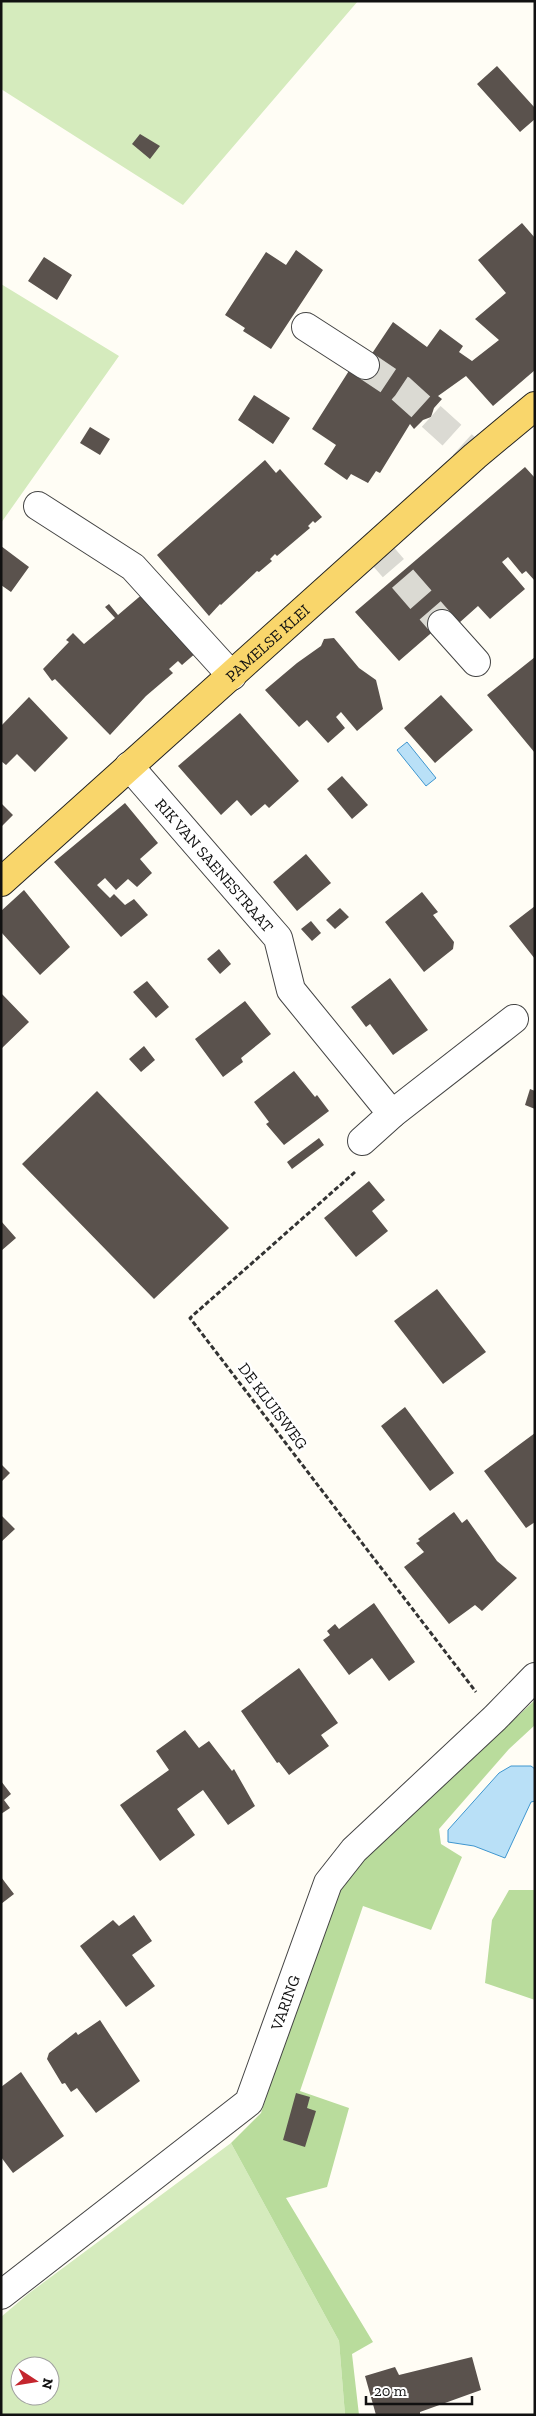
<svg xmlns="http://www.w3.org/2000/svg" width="536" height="2416" font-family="'Zilla Slab',serif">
<rect width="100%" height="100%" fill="#fffdf5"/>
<path fill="#d5ebbd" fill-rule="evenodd" d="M1,1H358L183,205L1,89Z
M1,284L119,356L1,523Z
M231,2143L339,2341L345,2415H1V2317L28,2294ZM20,2366H50V2396H20Z"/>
<path fill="#b9dc9c" d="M535,1700V1725L509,1749L439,1829L441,1844L462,1857L431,1930L363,1906L300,2091L349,2108L327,2187L286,2198L373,2342L352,2354L359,2415H345L339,2341L231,2143L261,2113L325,1919L346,1877Z
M509,1890H535V2000L485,1983L492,1920Z"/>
<path fill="#b9e0f7" stroke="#3f96cf" d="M407,742L436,778L426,786L397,750Z
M511,1766H531L535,1769V1801L531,1802L505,1858L474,1846L448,1842V1830L499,1773Z"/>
<path fill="#5a524d" d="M497,66L535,108V119L520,132L477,84Z
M140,134L160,146L150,159L132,144Z
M522,223L535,238V370L493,406L466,376L438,396L442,399L434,408L431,417L423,420L414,429L410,424L380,473L376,471L368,483L351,474L347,480L324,464L336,445L312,429L352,366L369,358L393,322L427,347L440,329L463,346L459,352L472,361L499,340L475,319L506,293L478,260Z
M296,250L323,270L271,349L243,331L245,328L225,315L266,252L286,265Z
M44,257L72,275L57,300L28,281Z
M254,395L290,418L273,444L238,420Z
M90,427L110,439L100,455L80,443Z
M265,460L276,473L280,469L322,517L315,523L313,521L308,526L310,528L277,556L275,554L270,559L272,561L259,572L257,571L221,605L220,604L209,616L157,555Z
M525,467L535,478V581L526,571L522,574L508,557L502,562L525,589L490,619L478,606L459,623L452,615L399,661L355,612Z
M1,546L29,567L11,592L1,585Z
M145,592L197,652L182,665L178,661L169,669L173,673L146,696L110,735L55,679L52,681L43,669L69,642L66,640L73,633L84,644L115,618L105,607L109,604L118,615Z
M334,638L359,668L376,680L383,709L357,731L341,712L336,717L345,728L328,743L307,720L299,727L265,690L297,663L321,646L324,639Z
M535,657V753L487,695Z
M441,695L473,730L435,763L404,728Z
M29,697L68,738L35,772L17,754L6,765L1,761V726Z
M240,713L299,781L269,808L265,804L251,816L237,800L221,815L178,766Z
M342,776L368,805L352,819L327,789Z
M1,803L13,815L1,827Z
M125,803L158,843L140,859L152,873L137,887L128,879L116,890L105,878L97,885L110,898L114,894L125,905L134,899L148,915L121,937L54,862Z
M306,854L331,883L297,911L273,882Z
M24,890L70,947L40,975L1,932V911Z
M422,892L438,912L433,915L454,942L453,949L424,972L385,922Z
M535,906V959L509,926Z
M340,908L349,917L335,929L326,920Z
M311,921L321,933L312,941L301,929Z
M219,949L231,964L220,974L207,959Z
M390,978L428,1030L393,1055L370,1024L366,1027L351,1007Z
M147,981L169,1007L156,1018L133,992Z
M1,993L29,1022L1,1049Z
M245,1001L271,1034L241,1058L243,1062L223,1077L195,1039Z
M144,1046L155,1060L141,1072L129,1059Z
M294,1071L315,1097L317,1095L329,1111L284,1145L266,1124L269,1122L254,1102Z
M530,1089L535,1091V1109L525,1105Z
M97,1091L229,1228L154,1299L22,1164Z
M319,1138L324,1145L292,1169L287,1162Z
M369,1181L385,1200L372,1211L388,1231L356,1257L324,1218Z
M1,1221L16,1238L1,1251Z
M437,1289L486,1352L443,1384L394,1321Z
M405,1407L454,1473L430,1491L381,1426Z
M535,1433V1522L526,1528L484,1471Z
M1,1464L10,1473L1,1482Z
M454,1512L462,1523L467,1519L497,1561L517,1578L482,1611L475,1605L449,1624L404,1567L424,1552L416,1543L420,1541L418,1539Z
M1,1515L15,1529L1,1542Z
M374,1603L415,1662L389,1681L372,1658L349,1675L323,1640L330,1635L327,1631L335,1624L339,1629Z
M299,1668L338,1723L321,1735L329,1746L289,1775L279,1762L277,1763L241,1711Z
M185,1730L199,1748L209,1741L232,1771L234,1769L255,1806L228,1825L203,1790L177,1809L195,1835L160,1861L120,1805L169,1770L156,1751Z
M1,1781L11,1794L4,1800L10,1808L1,1814Z
M1,1877L14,1894L1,1904Z
M134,1915L152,1941L132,1955L155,1986L126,2007L80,1946L113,1920L119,1926Z
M100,2020L140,2081L96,2113L77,2088L71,2092L65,2083L62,2084L47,2059L49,2053L76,2032L78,2035Z
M21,2072L64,2136L13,2173L1,2157V2087Z
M296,2093L310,2097L307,2108L316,2111L305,2147L283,2140Z
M472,2357L481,2390L420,2412V2415H376L365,2376L395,2367L399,2375Z"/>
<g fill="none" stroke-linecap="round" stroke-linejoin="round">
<path stroke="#dbdad3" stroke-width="28" stroke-dasharray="28 14" stroke-linecap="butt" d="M365,365L401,389L475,456
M375,547L442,624"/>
<defs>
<g id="minor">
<path d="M306,327L365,365"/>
<path d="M38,506L133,567L232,676"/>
<path d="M442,624L476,662"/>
<path id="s1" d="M129,766L278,938L291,990L392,1114L514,1019"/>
<path d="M362,1141L392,1114"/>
<path id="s2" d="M1,2295L249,2102L328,1883L354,1850L495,1718L535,1677"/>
</g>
<g id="major">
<path id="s3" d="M1,882L475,456L535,406"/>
</g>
</defs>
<use href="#minor" stroke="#444" stroke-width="30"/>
<use href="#major" stroke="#222" stroke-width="30"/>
<path stroke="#333" stroke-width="3" stroke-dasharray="5 2.5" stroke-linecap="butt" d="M355,1172L190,1318L476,1692"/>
<use href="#minor" stroke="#fff" stroke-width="28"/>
<use href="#major" stroke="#f9d66b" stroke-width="28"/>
</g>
<g text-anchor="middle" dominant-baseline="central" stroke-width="5" stroke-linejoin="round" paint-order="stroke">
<g font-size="16" fill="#111" stroke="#fff">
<text stroke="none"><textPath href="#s3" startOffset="358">PAMELSE KLEI</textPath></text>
<text stroke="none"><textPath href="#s1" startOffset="131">RIK VAN SAENESTRAAT</textPath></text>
<text transform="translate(273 1406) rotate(53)">DE KLUISWEG</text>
<text stroke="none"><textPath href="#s2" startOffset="420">VARING</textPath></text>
</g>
</g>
<rect width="536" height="2416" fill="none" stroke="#111111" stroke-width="5"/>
<g transform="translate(35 2381) rotate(102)"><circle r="24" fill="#ffffff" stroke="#a0a0a0"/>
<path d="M0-4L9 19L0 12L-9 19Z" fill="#c4262e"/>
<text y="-8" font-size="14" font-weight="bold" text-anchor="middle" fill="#111111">N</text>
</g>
<path d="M366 2396v8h106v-8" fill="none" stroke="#111111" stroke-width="2.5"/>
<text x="374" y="2396" font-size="15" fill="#111111" stroke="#ffffff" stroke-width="4" paint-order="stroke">20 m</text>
</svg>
